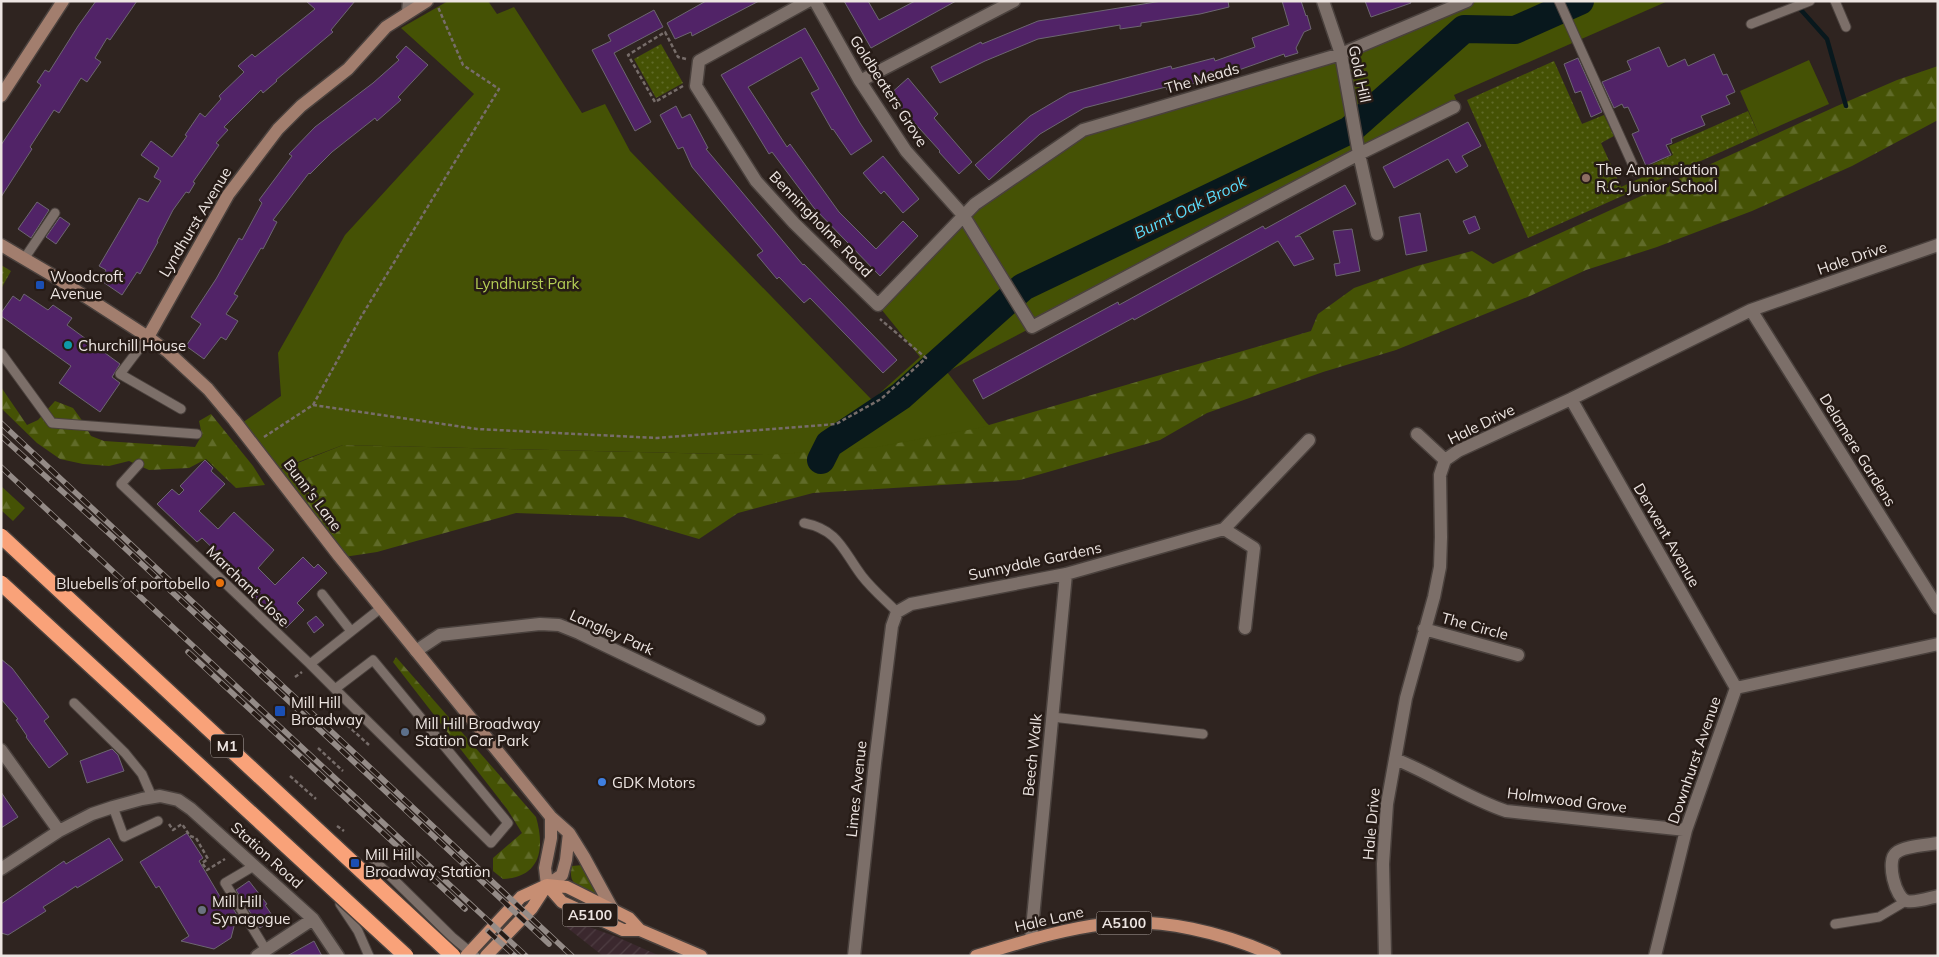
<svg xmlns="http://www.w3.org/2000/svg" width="1939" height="957" font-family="Mulish,sans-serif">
<defs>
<pattern id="industrial-furrows" width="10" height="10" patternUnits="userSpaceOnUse" patternTransform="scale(1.25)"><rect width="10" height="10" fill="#3b282e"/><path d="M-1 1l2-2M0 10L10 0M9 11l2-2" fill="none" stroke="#4e3d42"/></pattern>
<pattern id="grass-dots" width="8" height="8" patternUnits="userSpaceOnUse" patternTransform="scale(1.25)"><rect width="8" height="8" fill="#455205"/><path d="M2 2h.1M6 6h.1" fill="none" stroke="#606b29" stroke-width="1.8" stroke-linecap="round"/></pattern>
<pattern id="forest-firs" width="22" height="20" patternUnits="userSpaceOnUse" patternTransform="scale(1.25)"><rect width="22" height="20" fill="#455205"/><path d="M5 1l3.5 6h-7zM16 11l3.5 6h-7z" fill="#606b29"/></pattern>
</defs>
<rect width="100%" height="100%" fill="#2f2420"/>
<path fill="url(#industrial-furrows)" d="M567,919L617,937L660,956H603L565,926Z"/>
<path fill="url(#grass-dots)" d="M661,44L683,83L656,98L634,59Z
M1554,61L1582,124L1604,115L1614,136L1601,143L1621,187L1656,171L1653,164L1673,155L1669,146L1748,111L1759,135L1528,238L1467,100Z
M1,265L11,271L1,289Z"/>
<path fill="url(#forest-firs)" d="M1938,66V120L1852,166L1752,211L1657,247L1586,270L1530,296L1396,350L1323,372L1207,413L1160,440L1020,480L813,493L738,513L699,539L624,517L516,513L377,552L344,557L275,472L343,445L765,455L932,379L989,425L1311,331L1318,314L1354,288L1417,266L1472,251L1493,264L1837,106L1897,80Z
M1,387L27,425L38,420L55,401L73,408L81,419L91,436L104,441L195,447L202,435L199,421L211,414L253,466L265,485L236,488L206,459L189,468L149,470L129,461L109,466L83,464L60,459L37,443L1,408Z
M1,486L25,508L13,521L1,510Z
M396,657L536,817C545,848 541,877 503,879L493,871V858L522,833L507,809L393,662Z
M583,865L599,894L597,896C581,887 567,886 572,866Z"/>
<path fill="#455205" d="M448,1H488L497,14L514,7L582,113L605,104L630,151L872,400L920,357L877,304L963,215L1083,130L1341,54L1467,1H1668L1454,95L1458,104L947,372L989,426L877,447L767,455L343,445L274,471L239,425L281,396L278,353L345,235L474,94L401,28Z
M1809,60L1829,104L1759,135L1740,91Z"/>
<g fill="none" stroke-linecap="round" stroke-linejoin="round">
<path stroke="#08181d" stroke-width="4.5" d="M1793,1L1827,39L1846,106"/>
<path stroke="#08181d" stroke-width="28" d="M821,460L829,444L901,396L1023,287L1350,130L1464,29L1515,30L1580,1"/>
</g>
<path fill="#512367" stroke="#6d6671" d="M96,1H137L110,40L107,38L95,58L101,62L87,82L81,78L59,113L54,110L30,147L32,149L1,197V145L41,85L37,82L45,70L49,72L78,26Z
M306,1H355L331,30L333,32L276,80L277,81L263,93L261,90L224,127L228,130L216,143L219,145L193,182L195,183L189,193L186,192L173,210L157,241L158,242L140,274L137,272L122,295L100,280L106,270L99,266L139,198L148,202L161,181L154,177L159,168L141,155L151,141L172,157L187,136L185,135L200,113L205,117L221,99L219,96L244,72L238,66L252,54L255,57L315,9Z
M706,1H759L692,36L691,32L675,39L667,23Z
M844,1H868L879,20L915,1H956L871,48Z
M1162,1H1228L1229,7L1200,14L1141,23V26L1120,29V25L1038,39L985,61L940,83L931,67L981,42L982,44L1038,21Z
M1282,1H1301L1306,16L1307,15L1311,29L1304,32L1296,48L1298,53L1285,57L1284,54L1219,77L1167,90L1166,87L1084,108L1040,134L989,180L975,165L1030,116L1069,93L1171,66L1172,69L1214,58L1215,61L1255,47L1252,38L1289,25Z
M1365,1H1410L1411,3L1371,17Z
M654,10L663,27L614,53L651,122L635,131L592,50L611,41L608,35Z
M805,28L860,123L872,141L851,155L833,129L832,130L811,93L819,89L801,57L748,87L787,147L790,144L839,212L876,249L903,221L918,236L880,276L814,208L772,152L769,154L721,75Z
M406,46L428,65L398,97L401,100L377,121L375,118L332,152L310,174L309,173L273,220L277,222L263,249L261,248L234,294L238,296L226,314L238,321L226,340L221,337L204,359L186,346L201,324L191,317L216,279L239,238L242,240L262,203L259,200L292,156L289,154L315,127L373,83L399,60L396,57Z
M1659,47L1668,67L1685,59L1688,66L1714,54L1723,75L1727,74L1735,92L1726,96L1730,104L1701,116L1705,125L1671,139L1672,143L1666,145L1671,155L1646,166L1632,134L1639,131L1628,107L1624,108L1622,104L1614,108L1602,82L1631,70L1627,61Z
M1578,58L1602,112L1591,117L1581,91L1575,93L1564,64Z
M908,78L938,114L934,118L972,162L959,174L939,152L940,151L889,95Z
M676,106L682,118L690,114L708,148L706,149L803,265L804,264L897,360L883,373L810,298L804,303L779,277L777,279L757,255L763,251L692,167L683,147L678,149L660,115Z
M1468,122L1481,146L1462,156L1468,166L1456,173L1448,159L1394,188L1383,167Z
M883,156L919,199L903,213L884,191L881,194L863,173Z
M1345,185L1356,204L1295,237L1300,236L1314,259L1294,266L1278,241L1134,320L1133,318L983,399L973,380L1118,302L1119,305L1263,226L1265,229Z
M37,202L49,210L31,238L18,229Z
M1420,213L1427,251L1406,255L1399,217Z
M1475,216L1480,229L1469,234L1463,221Z
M60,217L70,224L56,244L46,237Z
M1352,229L1360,271L1336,276L1334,264L1340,263L1333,231Z
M24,294L48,310L53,305L72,318L67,325L120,364L112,377L120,383L100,412L59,383L71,366L1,316V313L13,296L20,301Z
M205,460L213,468L211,471L225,484L199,511L218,529L234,512L274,550L258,568L275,585L303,557L314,568L318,564L327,573L297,603L304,610L286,628L245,587L249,583L202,538L197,542L157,504L172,489L179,495L184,490L180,486Z
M316,616L324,625L314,633L307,623Z
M1,659L12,668L49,717L44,721L68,754L49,768L26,737L27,736L16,720L18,719L1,699Z
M112,749L118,755L124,771L87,783L80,761Z
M1,792L18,817L1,828Z
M187,833L203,858L199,861L222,900L226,897L237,915L231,938L214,949L181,941L189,936L159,886L156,888L140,862Z
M109,838L123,860L77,888L76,886L64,894L43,907L46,911L8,935L1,933V904L64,861L66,864Z
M249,881L267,904L265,905L274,918L260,928L236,890Z
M314,941L322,956H287Z"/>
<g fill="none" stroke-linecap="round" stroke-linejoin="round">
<defs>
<path id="lane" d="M1559,1L1636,172
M1835,1L1846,27
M1751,24L1810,1
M24,259L55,213
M148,337L120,374L181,409
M1,353L52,423L197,434
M139,464L121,484L310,664L381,608
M804,523C839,530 843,551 862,576C872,589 885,600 897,612
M322,594L351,631
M310,664L335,689L491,843L508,823L373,660L335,689
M74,703L125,753L142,774L152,797
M1052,717L1203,734
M113,807L124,837L158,821
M372,858L452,937L475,956
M254,866L225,883L266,950
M340,904L358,931L369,956
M1835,924L1879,917L1906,901"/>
<path id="street" d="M808,1L699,61L696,86L756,181L794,223L878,305L975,204L1083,130L1341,54L1467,1
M815,1L860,81L906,151L963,215L1032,327L1359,154L1454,107
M1323,1L1341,54L1359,154L1377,234
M408,12L409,1
M860,81L1014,1
M1751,310L1938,608
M1571,399L1736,688
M1417,434L1445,460
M1224,529L1309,440
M1224,529L1254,548L1245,628
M1424,629L1518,655
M416,651L440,635L540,624L559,625L579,633L759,719
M1,750L59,831
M1395,759C1433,774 1467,798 1506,811L1686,830
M1938,843C1928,845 1903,846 1896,853C1886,860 1895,899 1907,901C1915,903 1929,898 1938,896
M1,869L59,831L92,814L113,807L142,799L160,796L178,800L191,809L313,919L338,956
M1031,939L1066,574
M257,956L313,919
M854,956L875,763L892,626L897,612L911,604L1066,574L1224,529
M1385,956L1383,864L1387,804L1406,698L1434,597L1440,567L1441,537L1440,475L1445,460L1458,451L1571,399L1751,310L1938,245
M1655,956L1686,830L1736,688L1938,644"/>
<path id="secondary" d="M1,96L63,1
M1,245L52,275L148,337L168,352L208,389L234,420L339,556L551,817L569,833L566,860L562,875L547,885L545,868L551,838V817
M148,337L228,195L278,129L301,106L348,69L386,27L427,1
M569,833L584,857L613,910"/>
<path id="primary" d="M547,885L562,902L623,930H640
M466,956L521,897L547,885L567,887L629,918L640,930L701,956
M486,956L532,908L547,885
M976,956C1019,943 1061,929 1105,924C1160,917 1225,933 1275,956"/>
</defs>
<use href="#lane" stroke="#4a413d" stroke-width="11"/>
<use href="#street" stroke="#4a413d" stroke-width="15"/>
<use href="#secondary" stroke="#4a413d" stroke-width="15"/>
<use href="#primary" stroke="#4a413d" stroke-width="15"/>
<path stroke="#776d6a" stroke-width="2.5" stroke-dasharray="4 2.5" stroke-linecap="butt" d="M683,86L655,102L628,55L665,32L678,57L686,59
M313,405L361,317L499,89L463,65L438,7
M264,437L313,405L477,429L657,438L836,424L881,399L926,358L880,319
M295,677L302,672
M347,725L369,745
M318,748L343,771
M290,776L316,799
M169,824L173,830L182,824L190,836L196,838L208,859L202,863L207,870L225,859
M337,826L344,831"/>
<use href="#lane" stroke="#7c6f69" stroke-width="9"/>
<use href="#street" stroke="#7c6f69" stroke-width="12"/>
<use href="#secondary" stroke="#a27e6e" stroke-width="12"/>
<use href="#primary" stroke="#c78e73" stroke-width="12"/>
<defs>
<path id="rail" d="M1,423L572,956
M1,436L115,539L549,944
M1,467L526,956
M188,652L465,909
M488,931L515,956"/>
</defs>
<use href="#rail" stroke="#948b87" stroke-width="5.5"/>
<use href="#rail" stroke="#261b16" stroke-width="4" stroke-dasharray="11" stroke-linecap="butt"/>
<defs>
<path id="highway-bridge" d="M1,536L453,956
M1,583L406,956"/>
</defs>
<use href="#highway-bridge" stroke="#4a413d" stroke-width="18" stroke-linecap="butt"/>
<use href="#highway-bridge" stroke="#f9a279" stroke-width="15"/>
</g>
<circle fill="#8d6e63" stroke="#261b16" stroke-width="2" cx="1586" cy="178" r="5"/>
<g fill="#1a4fb4" stroke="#261b16" stroke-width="2">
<rect x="35" y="280" width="10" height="10" rx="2.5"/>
<rect x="274" y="705" width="12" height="12" rx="2.5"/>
<rect x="350" y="858" width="10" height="10" rx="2.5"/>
</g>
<circle fill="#0f9aa8" stroke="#261b16" stroke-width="2" cx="68" cy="345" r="5"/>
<circle fill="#e8710a" stroke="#261b16" stroke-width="2" cx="220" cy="583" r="5"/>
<circle fill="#5c6f8a" stroke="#261b16" stroke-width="2" cx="405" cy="732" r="5"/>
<circle fill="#3f7fe0" stroke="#261b16" stroke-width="2" cx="602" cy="782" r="5"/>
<circle fill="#6b7280" stroke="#261b16" stroke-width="2" cx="202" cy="910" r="5"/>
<g text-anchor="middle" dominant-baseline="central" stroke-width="5" stroke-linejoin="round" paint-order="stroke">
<g fill="#261b16" stroke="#b1a8a5" stroke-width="1">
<rect x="211" y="734.5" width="32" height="23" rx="4"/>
<rect x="562.5" y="903.5" width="55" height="23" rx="4"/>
<rect x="1096.5" y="911.5" width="55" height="23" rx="4"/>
</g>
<g font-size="14" font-weight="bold" fill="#ede5e2">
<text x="227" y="746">M1</text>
<text x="590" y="915">A5100</text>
<text x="1124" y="923">A5100</text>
</g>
<g font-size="15" fill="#ede5e2" stroke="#261b16">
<text transform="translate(1360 74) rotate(78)">Gold Hill</text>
<text transform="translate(1202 78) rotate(-16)">The Meads</text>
<text transform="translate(889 91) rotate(57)">Goldbeaters Grove</text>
<text transform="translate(195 222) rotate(-59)">Lyndhurst Avenue</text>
<text transform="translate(821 224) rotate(46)">Benningholme Road</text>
<text transform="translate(1852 258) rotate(-19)">Hale Drive</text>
<text transform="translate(1481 424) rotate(-26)">Hale Drive</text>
<text transform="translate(1858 450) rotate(58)">Delamere Gardens</text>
<text transform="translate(313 495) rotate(53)">Bunn's Lane</text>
<text transform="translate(1667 535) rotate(60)">Derwent Avenue</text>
<text transform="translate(1035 561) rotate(-12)">Sunnydale Gardens</text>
<text transform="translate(248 586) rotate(44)">Marchant Close</text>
<text transform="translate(1475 626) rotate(15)">The Circle</text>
<text transform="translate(612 632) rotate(24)">Langley Park</text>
<text transform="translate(1032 755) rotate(-84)">Beech Walk</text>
<text transform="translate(1694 760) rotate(-71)">Downhurst Avenue</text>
<text transform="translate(856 789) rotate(-84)">Limes Avenue</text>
<text transform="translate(1567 800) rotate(7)">Holmwood Grove</text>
<text transform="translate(1371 824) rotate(-85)">Hale Drive</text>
<text transform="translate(267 855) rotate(42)">Station Road</text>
<text transform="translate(1049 919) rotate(-13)">Hale Lane</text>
</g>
<g font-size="15" fill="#ede5e2" stroke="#261b16" text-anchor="start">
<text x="1596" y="169">The Annunciation<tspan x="1596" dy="17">R.C. Junior School</tspan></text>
<text x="50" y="276">Woodcroft<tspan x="50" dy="17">Avenue</tspan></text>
<text x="78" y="345">Churchill House</text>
<text x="210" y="583" text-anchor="end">Bluebells of portobello</text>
<text x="291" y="702">Mill Hill<tspan x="291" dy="17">Broadway</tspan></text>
<text x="415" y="723">Mill Hill Broadway<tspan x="415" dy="17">Station Car Park</tspan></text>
<text x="612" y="782">GDK Motors</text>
<text x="365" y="854">Mill Hill<tspan x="365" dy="17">Broadway Station</tspan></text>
<text x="212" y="901">Mill Hill<tspan x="212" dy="17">Synagogue</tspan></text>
</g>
<g font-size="15" fill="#b5ce55" stroke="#261b16">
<text x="527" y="283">Lyndhurst Park</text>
</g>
<g font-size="16" font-style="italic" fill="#5bdcfb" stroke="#261b16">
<text transform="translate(1190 207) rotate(-26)">Burnt Oak Brook</text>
</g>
</g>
<rect width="1939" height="957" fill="none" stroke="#ede5e2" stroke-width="5"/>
</svg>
